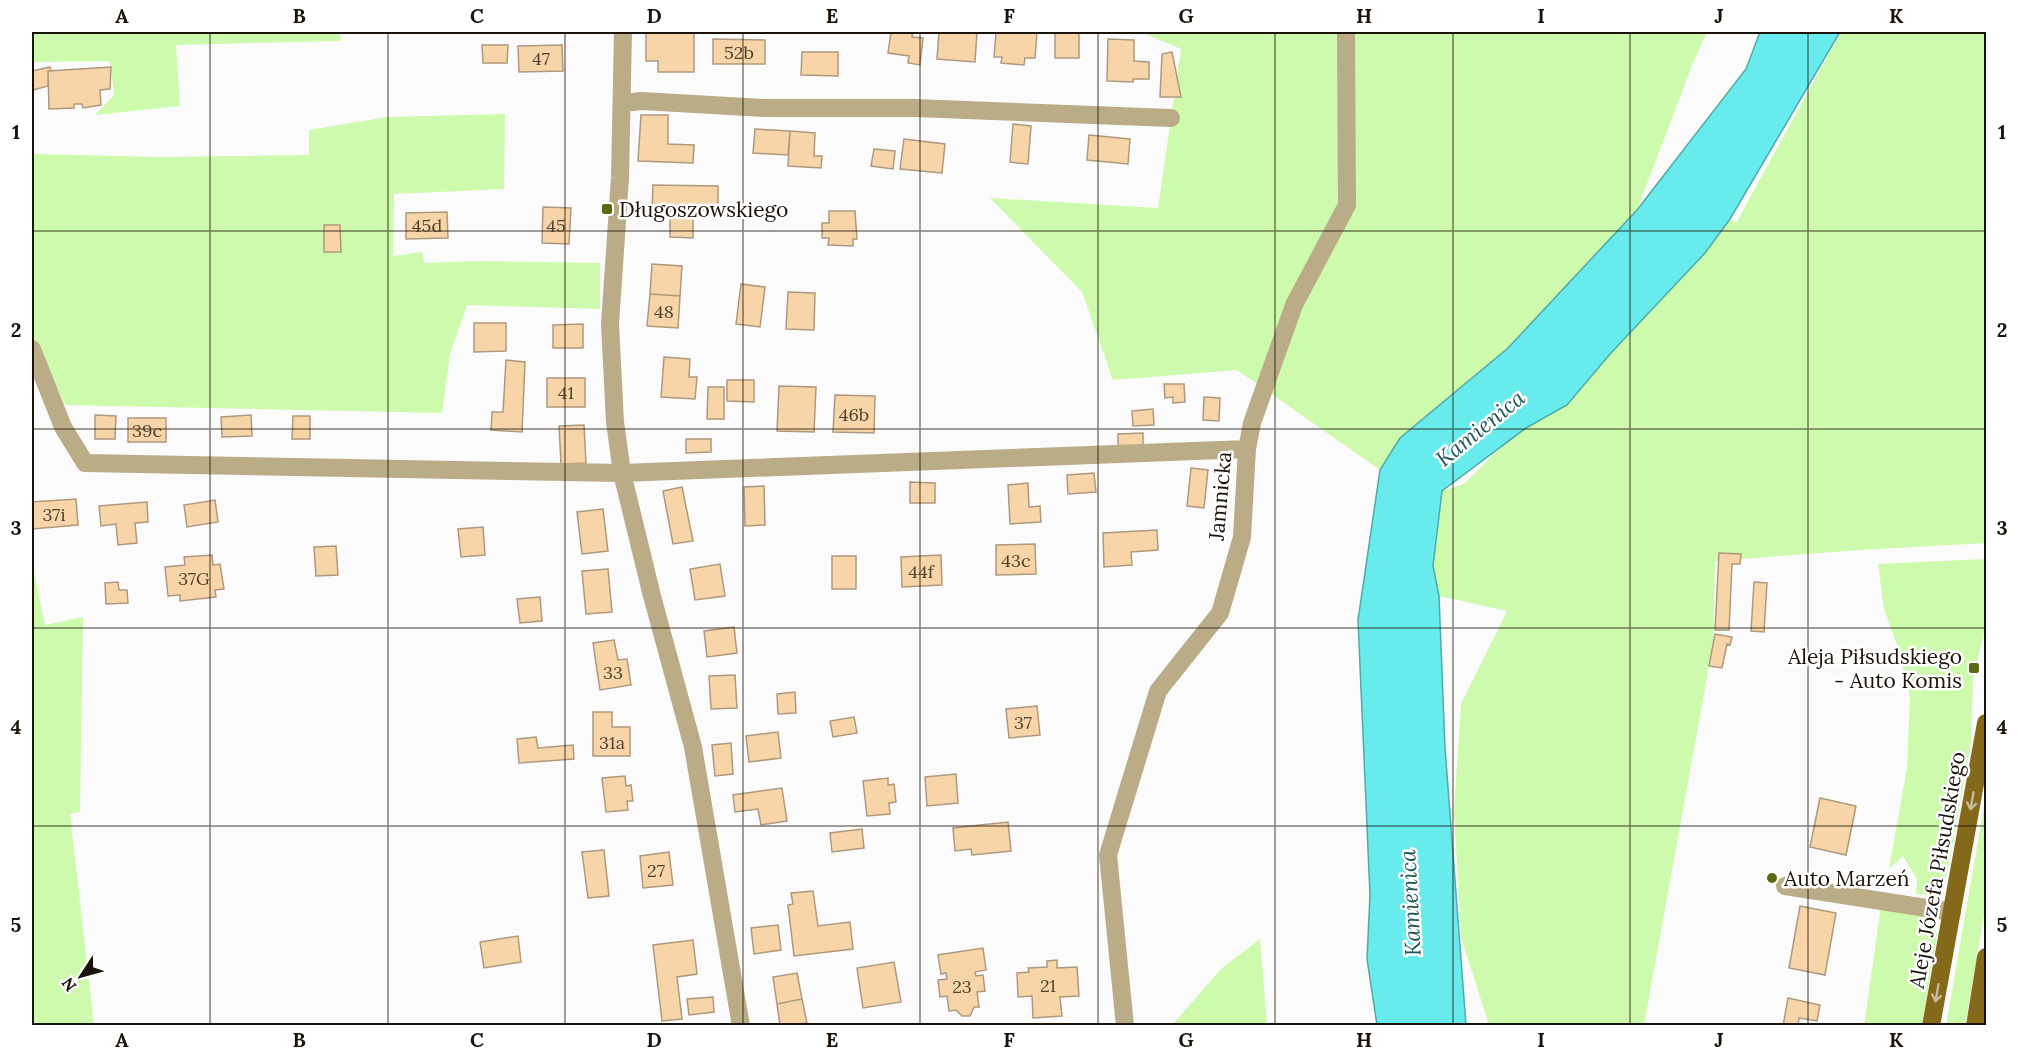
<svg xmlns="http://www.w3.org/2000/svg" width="2018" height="1057" font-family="Lora,serif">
<rect width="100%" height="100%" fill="#fbfbfb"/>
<path fill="#cdfaac" d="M32,32H340L341,41L176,45L180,106L95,115L114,95L110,61L32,62Z
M1141,32H1707L1693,63L1637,210L1508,348L1400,438L1380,470L1237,370L1113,380L1082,292L990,198L1158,208L1181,49Z
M1841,32H1986V543L1860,550L1715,561L1713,644L1644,1025H1489L1461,937L1454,811L1461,704L1507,611L1439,596L1433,566L1442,491L1464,484L1495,453L1526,428L1567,405L1610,354L1705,253L1730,219L1736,223Z
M505,114L504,189L394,194L393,256L422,252L424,263L479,261L600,263V309L467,305L450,354L442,413L65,405L32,334V154L161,157L309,155V130L387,117Z
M1986,559V623L1973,680L1971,743L1945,885L1933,895L1916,894L1917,879L1903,856L1889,869L1907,768L1910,697L1899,650L1884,609L1878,564Z
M32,562L45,625L83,617L80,812L70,814L94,1025H32Z
M1986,795V903L1965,1025L1946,1026Z
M1881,906L1928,917L1933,924L1937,935L1922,1025L1864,1026Z
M1260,939L1267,1025H1172L1222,968Z"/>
<path fill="#67ebec" stroke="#50aaa8" stroke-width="1.5" d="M1760,32H1840L1730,219L1705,253L1610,354L1567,405L1526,428L1442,491L1433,566L1439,596L1445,748L1466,1025H1377L1367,959L1370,895L1358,620L1380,470L1400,438L1508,348L1637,210L1746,69Z"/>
<path fill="#f7d5a9" stroke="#ae997e" stroke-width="1.5" d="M646,32H694V72H658V61H646Z
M891,32H913L912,37L923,38L920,65L908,63L909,56L888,53Z
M939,32H977L975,62L937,59Z
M996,32L1037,33L1035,58H1025L1024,65L1001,63L1002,57H994Z
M1055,32H1079V58H1055Z
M713,39L765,40V64H713Z
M1108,39L1134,40V61L1149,62V79H1133V82L1107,81Z
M482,45H508L507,63H483Z
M562,45L563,71L519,72L518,46Z
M802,52H838V76L801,75Z
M1172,52L1181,97H1160L1162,54Z
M50,67L51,71H48V86L33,90L32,71Z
M111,67L110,89L100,90L101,105L83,108L82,104H74V108L49,109L48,71Z
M641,115H668V144L694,145L693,163L638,161Z
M1013,124L1031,126L1028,164L1010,162Z
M755,129L790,131L788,155L753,153Z
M790,131L815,133L814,156H822L821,168L788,166Z
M1089,135L1130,139L1128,164L1087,160Z
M904,139L945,144L942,173L900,169Z
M874,149L895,151L893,169L871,166Z
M653,185L718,186V210H693V238L670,237V210H652Z
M543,207L571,208L569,244L542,243Z
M829,211H855L857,239H853V246L828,245L829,238H822V223H829Z
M447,212L448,238L406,239V213Z
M324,225H340L341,252H324Z
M652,264L682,266L680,296L650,294Z
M741,284L765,287L760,327L736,324Z
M788,292L815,293L814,330L786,329Z
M650,294L680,296L678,328L647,326Z
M474,323H506V351L474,352Z
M583,324V348H553V325Z
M664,357L690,359L689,377H697L695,399L661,397Z
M506,360L525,362L522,432L491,430L492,412H503Z
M547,378H585V407H547Z
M727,380H754V402L727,401Z
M1164,384H1184L1185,402L1173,403V397L1165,398Z
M779,386L816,387L814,432L777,431Z
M708,387H724V419H707Z
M835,395L875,396L874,433L833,432Z
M1204,397L1220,398L1219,421L1203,420Z
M1153,409L1154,425L1133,426L1132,411Z
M95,415L116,416L115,439H95Z
M251,415L252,436L222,437L221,417Z
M293,416H310V439H292Z
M128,418H166V442H128Z
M584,425L586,463L561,464L559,426Z
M1143,433V450L1118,451V434Z
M686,439H711V452L686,453Z
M1191,468L1208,470L1204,508L1187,506Z
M1094,473L1096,492L1068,494L1067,475Z
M910,482L935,483V503H910Z
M1028,483L1029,507L1040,506L1041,522L1010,524L1008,485Z
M764,486L765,525L745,526L744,487Z
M682,487L693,541L673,544L663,491Z
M76,499L78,525L32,529V502Z
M215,500L218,522L187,527L184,505Z
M147,502L148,522L135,523L137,543L118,545L116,524L101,526L99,506Z
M603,509L608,551L582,554L577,512Z
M483,527L485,555L461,557L458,529Z
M1157,530L1158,550L1131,552L1132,565L1104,567L1103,533Z
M1035,544L1036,574L996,575V545Z
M336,546L338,575L316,576L314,547Z
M1719,553L1741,554L1740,564H1732L1729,630H1715Z
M212,555L213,565L220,564L224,589L215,590L216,597L180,601V595L168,596L165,567L185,565L184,557Z
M941,555L942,585L902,587L901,557Z
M832,556H856V589H832Z
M720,564L725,596L695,600L690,569Z
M608,569L612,612L586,614L582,571Z
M118,582L119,590H127L128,603L106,604L105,583Z
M1754,582L1767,583L1764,632L1751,631Z
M540,597L542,621L520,623L517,599Z
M734,627L737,653L707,657L704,631Z
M1715,634L1732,637L1730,645L1727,644L1722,668L1709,666Z
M614,640L618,660L627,659L631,685L600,690L593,643Z
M735,675L737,708L711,709L709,676Z
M795,692L796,713L778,714L777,694Z
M1037,706L1040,735L1009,738L1006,709Z
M593,712H612V727H630V756H593Z
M854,717L857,733L833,737L830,721Z
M778,732L781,758L749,762L746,736Z
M536,737L538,748L573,745L574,759L519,763L517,739Z
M731,743L733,774L715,776L712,745Z
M956,774L958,803L927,806L925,777Z
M625,776L626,786L631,785L633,801H627L628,810L606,812L602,778Z
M888,778V785L894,784L896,802L889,803L890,814L867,816L863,781Z
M782,788L787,821L761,825L758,809L735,812L733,795Z
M1820,798L1856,806L1846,855L1810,847Z
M1008,822L1011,851L972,855L971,849L955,851L953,828Z
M862,829L864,848L832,852L830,833Z
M604,850L609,896L588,898L582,852Z
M669,852L673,885L643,888L640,856Z
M813,891L818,926L850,922L853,949L794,956L788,905L793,904L791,893Z
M1800,906L1836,913L1825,975L1789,968Z
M778,925L781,950L754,954L751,928Z
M518,936L521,962L484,968L480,942Z
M693,940L697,974L677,977L682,1019L662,1021L653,945Z
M983,948L986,970L975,972L976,976L983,975L985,991L977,992L979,1007H974L970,1016H962L956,1010L949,1011L947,996L940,997L938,980L947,979L946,973L941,974L938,955Z
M1057,960V968L1077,967L1079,996L1060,997L1062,1016L1033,1018L1032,996L1018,997L1017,973L1029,972L1028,968L1047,967V961Z
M894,962L901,1002L863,1008L857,968Z
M797,973L802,999L777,1004L773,977Z
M713,997L714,1012L689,1015L687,999Z
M1788,998L1820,1005L1817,1021L1799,1018L1798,1026H1783Z
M802,999L807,1023L780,1026L777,1004Z"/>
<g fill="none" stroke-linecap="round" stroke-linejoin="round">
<path stroke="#bbac88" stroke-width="18" d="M623,32L620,178L610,324L615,422L622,473L652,596L693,747L741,1026
M622,103L642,101L764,108H915L1171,118
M32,349L63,427L85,463L622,473L1247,449
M1785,886L1952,912
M1125,1026L1108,855L1158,691L1220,613L1242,537L1247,449L1252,423L1294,305L1347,205L1346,32"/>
<path stroke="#84691b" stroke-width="18" d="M1931,1026L1986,723
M1975,1026L1986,957"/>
</g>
<defs><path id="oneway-shaft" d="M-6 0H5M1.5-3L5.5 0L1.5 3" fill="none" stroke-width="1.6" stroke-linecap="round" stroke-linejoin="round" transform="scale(1.5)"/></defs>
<g stroke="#c8bc98">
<use href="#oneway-shaft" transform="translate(1972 801) rotate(100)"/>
<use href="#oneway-shaft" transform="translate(1937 993) rotate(100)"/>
</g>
<path fill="none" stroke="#1b1209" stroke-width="1.5" stroke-opacity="0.55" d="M210,32V1026M388,32V1026M565,32V1026M743,32V1026M920,32V1026M1098,32V1026M1275,32V1026M1453,32V1026M1630,32V1026M1808,32V1026M32,231H1986M32,429H1986M32,628H1986M32,826H1986"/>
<g fill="#5d6911" stroke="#fff" stroke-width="2">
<rect x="601" y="203" width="12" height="12" rx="3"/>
<rect x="1968" y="662" width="12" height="12" rx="3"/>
<circle cx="1772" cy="878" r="6"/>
</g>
<g text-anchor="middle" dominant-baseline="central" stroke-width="5" stroke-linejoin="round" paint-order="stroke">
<g font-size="18" fill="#524331">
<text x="739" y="52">52b</text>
<text x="541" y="58">47</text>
<text x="427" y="225">45d</text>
<text x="556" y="225">45</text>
<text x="664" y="311">48</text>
<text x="566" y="392">41</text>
<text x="854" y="414">46b</text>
<text x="147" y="430">39c</text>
<text x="54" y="514">37i</text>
<text x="1016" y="560">43c</text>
<text x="921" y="571">44f</text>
<text x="194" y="578">37G</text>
<text x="613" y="672">33</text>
<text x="1023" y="722">37</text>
<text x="612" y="742">31a</text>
<text x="656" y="870">27</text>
<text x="1048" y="985">21</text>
<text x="962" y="986">23</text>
</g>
<g font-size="21" fill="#1b1209" stroke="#fff" text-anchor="start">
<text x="619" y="209">Długoszowskiego</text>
<text x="1962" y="656" text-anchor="end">Aleja Piłsudskiego<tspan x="1962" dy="24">- Auto Komis</tspan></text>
<text x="1784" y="878">Auto Marzeń</text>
</g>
<g font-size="21" fill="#1b1209" stroke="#fff">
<text transform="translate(1220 496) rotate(-85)">Jamnicka</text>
<text transform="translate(1937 870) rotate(-80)">Aleje Józefa Piłsudskiego</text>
</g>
<g font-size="22" font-style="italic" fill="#1d5656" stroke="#fff">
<text transform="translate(1480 428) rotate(-39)">Kamienica</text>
<text transform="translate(1410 903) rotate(-93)">Kamienica</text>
</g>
</g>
<rect width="2018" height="1057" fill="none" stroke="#ffffff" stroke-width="66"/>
<g transform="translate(81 976) rotate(234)" stroke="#ffffff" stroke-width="4.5" paint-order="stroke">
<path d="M0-4.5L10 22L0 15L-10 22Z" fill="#1b1209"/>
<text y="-9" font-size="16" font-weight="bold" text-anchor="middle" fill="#1b1209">N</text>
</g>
<rect x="33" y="33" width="1952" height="991" fill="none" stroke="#1b1209" stroke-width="2"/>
<g font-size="20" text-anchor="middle" font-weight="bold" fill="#1b1209">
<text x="122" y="23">A</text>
<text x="299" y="23">B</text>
<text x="477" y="23">C</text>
<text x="654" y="23">D</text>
<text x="832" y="23">E</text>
<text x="1009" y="23">F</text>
<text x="1186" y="23">G</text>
<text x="1364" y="23">H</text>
<text x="1541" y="23">I</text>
<text x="1719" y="23">J</text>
<text x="1896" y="23">K</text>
<text x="16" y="139">1</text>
<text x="2002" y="139">1</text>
<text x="16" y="337">2</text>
<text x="2002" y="337">2</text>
<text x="16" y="535">3</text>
<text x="2002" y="535">3</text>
<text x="16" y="734">4</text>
<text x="2002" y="734">4</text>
<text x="16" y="932">5</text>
<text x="2002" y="932">5</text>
<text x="122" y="1047">A</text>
<text x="299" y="1047">B</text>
<text x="477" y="1047">C</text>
<text x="654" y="1047">D</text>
<text x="832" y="1047">E</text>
<text x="1009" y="1047">F</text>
<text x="1186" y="1047">G</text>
<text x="1364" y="1047">H</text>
<text x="1541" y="1047">I</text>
<text x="1719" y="1047">J</text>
<text x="1896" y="1047">K</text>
</g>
</svg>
